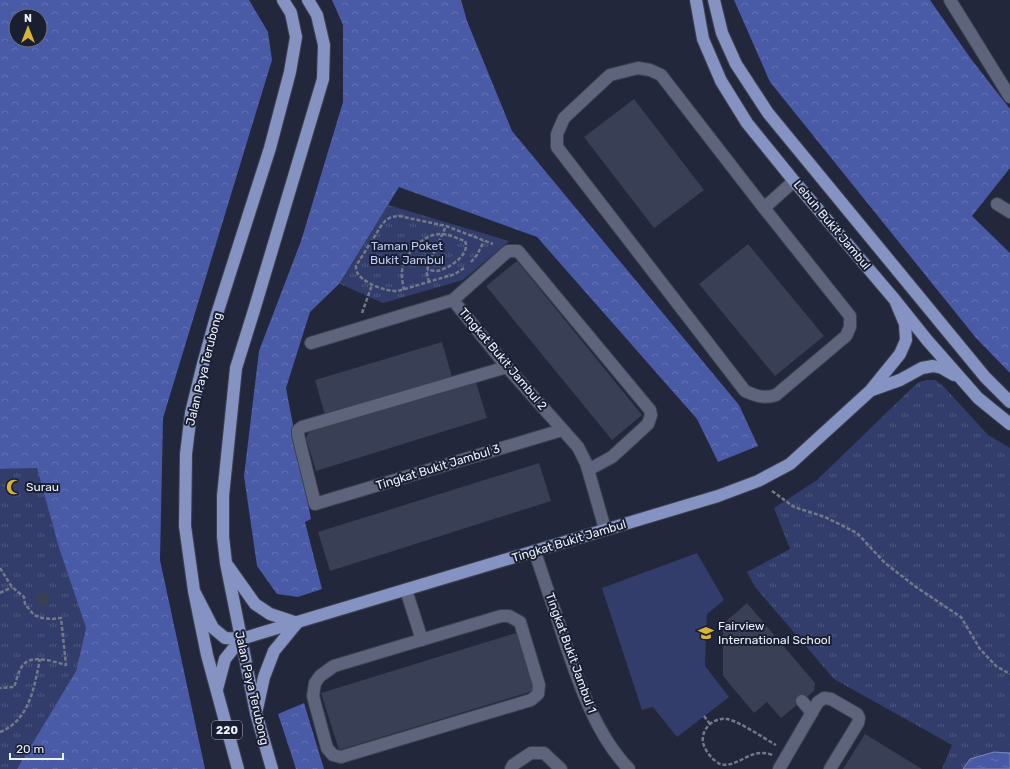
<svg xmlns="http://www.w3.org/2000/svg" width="1010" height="769" font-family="Rubik,sans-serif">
<defs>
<pattern id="grass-tufts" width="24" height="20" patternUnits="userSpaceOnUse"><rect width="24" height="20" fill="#323d6b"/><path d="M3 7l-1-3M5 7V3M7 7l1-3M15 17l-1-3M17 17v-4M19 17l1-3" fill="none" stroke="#505a81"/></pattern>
<pattern id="forest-crowns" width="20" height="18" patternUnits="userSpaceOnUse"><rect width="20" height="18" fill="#495aa6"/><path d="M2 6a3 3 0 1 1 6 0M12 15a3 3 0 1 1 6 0" fill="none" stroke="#6372b3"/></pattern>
<pattern id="water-ripples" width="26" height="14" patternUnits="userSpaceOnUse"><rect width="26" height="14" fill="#4959a5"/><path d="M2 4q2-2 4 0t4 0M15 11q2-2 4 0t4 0" fill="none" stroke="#6371b2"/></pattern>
</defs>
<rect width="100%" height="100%" fill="#22273b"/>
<path fill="url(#grass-tufts)" d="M388,205L509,241L463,280L383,303L340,284Z
M927,380H935L944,387L988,435L1010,448V769H942L952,745L834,679L755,587L747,572L790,549L774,508L817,480L911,389L919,382Z
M37,467L59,548L86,628L76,671L17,769H0V469Z"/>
<path fill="url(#forest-crowns)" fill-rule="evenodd" d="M0,0H249L268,32L272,60L163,418L160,560L205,769H17L76,671L86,628L59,548L37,468L0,469ZM16,16H40V40H16Z
M332,0H461L467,21L512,131L739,405L758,446L718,462L697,419L537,237L399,187L340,283L310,312L286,388L311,519L305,522L322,589L298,597L277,594L257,566L244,476L259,351L301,241L343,102V25Z
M734,0H930L971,59L1010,109V168L972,216L1010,253V373L976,338L770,82Z
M304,703L324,769H296L278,714Z"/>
<path fill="#323d6b" d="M697,553L724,600L707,614L705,666L729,697L677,737L653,707L642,710L602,588Z"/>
<path fill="url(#water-ripples)" stroke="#7a87c0" d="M994,752L1010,753V769H963L970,759Z"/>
<path fill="#393f54" d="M634,99L704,190L654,228L584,137Z
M748,244L824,336L775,376L699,284Z
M517,261L642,415L612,440L486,286Z
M442,342L452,377L325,415L315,380Z
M475,379L487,418L316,471L306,438L310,430Z
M539,463L551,501L330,571L318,532Z
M36 599a7 7 0 1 1 14 0a7 7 0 1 1-14 0Z
M747,603L815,683L814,691L781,718L767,702L754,713L723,676V624Z
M519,632L536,690L339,750L321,693Z
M865,734L922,769H843Z"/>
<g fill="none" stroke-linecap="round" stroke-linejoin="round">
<defs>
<path id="minor" d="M950,0L1010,97
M638,68L650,70L661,75L764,208L850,316V327L846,336L776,395C764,399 756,396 745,391L557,147V134L564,118L610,75Z
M997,204L1010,212
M764,208L794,181
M453,300L507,367L578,447L586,463L591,480L605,529
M311,343L453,300L508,251H518L650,410L651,415L648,424L612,457L588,470
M507,367L302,427L298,430V435L315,504L562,430
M535,552C544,580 554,608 563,636C578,681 595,734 629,769
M406,590L422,640
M501,616H509L520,622L539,685L538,694L531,700L341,757L333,755L327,748L313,696L315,683L320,676L334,666Z
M802,701L812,713
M511,769L513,765L531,753H544L561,769
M779,769L818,702L824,698L831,699L857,714L859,718L858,723L830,769"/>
<path id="major" d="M696,0L703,39L721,81L747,123L794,181L895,300L927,340L978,398L1010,424
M714,0L722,33L736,64L768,113L985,377L1010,402
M872,390L900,380L922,368L933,366L942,368L954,375
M228,566L255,604L270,614L297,623
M194,591L213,628L225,638L241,639L718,496L758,481L790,464L870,391L900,354L906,340L905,324L895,300
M217,689L225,659L241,639
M257,709L264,677L274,651L297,623
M238,769L207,655L194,591L185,526L186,454L191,413L203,364L216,317L270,148L290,72L296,37L291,13L283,0
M272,769L256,713L226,563L223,537V496L236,368L255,307L323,79L324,45L317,15L308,0"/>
</defs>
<use href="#minor" stroke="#3d4252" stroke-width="14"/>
<use href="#major" stroke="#3d4252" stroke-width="14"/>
<path stroke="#74798a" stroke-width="2.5" stroke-dasharray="4 2" stroke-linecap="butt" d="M471,262L477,255L484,241
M464,268L455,274L398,291C387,292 362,283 357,272C356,271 356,267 356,266L381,226L385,221L391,217L399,216L446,226L493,244
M429,282L427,274L428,266L446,226
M404,290C403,284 401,277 402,271C405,254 422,234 441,234C449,234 458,239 465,241C471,255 448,269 437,271C434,271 430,270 427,270
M362,313L372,285
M772,491L794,507L825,517L857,533L885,563L916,587L961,617L980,649L996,666L1010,674
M0,568L12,587L24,597L25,604L34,615L42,618L52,619L61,618L66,665C55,662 33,654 24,664C18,670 17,680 14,687L0,688
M0,593L12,587
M704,716L710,724
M0,732C30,720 34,687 40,659
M772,755C751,746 738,769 720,764C712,760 701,747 703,737C704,726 716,717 727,719C741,722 763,738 776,745"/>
<use href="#minor" stroke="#5d647b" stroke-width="12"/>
<use href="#major" stroke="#8593c2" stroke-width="12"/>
</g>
<defs>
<symbol id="mosque-bare" viewBox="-9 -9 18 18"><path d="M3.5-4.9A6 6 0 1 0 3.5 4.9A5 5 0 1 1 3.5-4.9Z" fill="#d8b434" stroke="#191e31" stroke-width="2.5" paint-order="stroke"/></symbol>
<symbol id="school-bare" viewBox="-9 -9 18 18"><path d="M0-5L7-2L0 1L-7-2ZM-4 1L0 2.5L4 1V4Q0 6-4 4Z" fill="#d8b434" stroke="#191e31" stroke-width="2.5" paint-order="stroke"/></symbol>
</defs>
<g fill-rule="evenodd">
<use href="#mosque-bare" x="3" y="476" width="22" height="22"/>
<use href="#school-bare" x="695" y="622" width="22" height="22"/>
</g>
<g text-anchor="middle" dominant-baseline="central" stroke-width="4" stroke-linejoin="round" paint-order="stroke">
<rect fill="#191e31" stroke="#adb2c0" stroke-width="1" x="212" y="721" width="30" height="18" rx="3"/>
<g font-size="11" font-weight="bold" fill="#ecf1fe">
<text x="227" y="730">220</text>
</g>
<g font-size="12" fill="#ecf1fe" stroke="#191e31">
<text transform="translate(832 225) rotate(50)">Lebuh Bukit Jambul</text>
<text transform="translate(503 359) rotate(50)">Tingkat Bukit Jambul 2</text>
<text transform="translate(204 369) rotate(-76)">Jalan Paya Terubong</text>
<text transform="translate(438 467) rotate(-17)">Tingkat Bukit Jambul 3</text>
<text transform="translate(569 541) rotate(-17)">Tingkat Bukit Jambul</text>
<text transform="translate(571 653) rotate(70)">Tingkat Bukit Jambul 1</text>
<text transform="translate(252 688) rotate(77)">Jalan Paya Terubong</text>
</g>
<g font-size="12" fill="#becbf5" stroke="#191e31">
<text x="407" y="246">Taman Poket<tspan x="407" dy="14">Bukit Jambul</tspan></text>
</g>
<g font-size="12" fill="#ecf1fe" stroke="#191e31" text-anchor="start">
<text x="26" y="487">Surau</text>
<text x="718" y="626">Fairview<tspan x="718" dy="14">International School</tspan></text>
</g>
</g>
<g transform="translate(28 28)"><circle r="19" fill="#191e31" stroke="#6d7283"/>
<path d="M0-3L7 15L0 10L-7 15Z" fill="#d8b434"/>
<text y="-6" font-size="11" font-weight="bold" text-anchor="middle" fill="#ecf1fe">N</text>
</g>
<path d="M10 753v6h53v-6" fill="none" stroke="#ecf1fe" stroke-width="2"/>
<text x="16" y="753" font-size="12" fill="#ecf1fe" stroke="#191e31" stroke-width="3" paint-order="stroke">20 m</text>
</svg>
